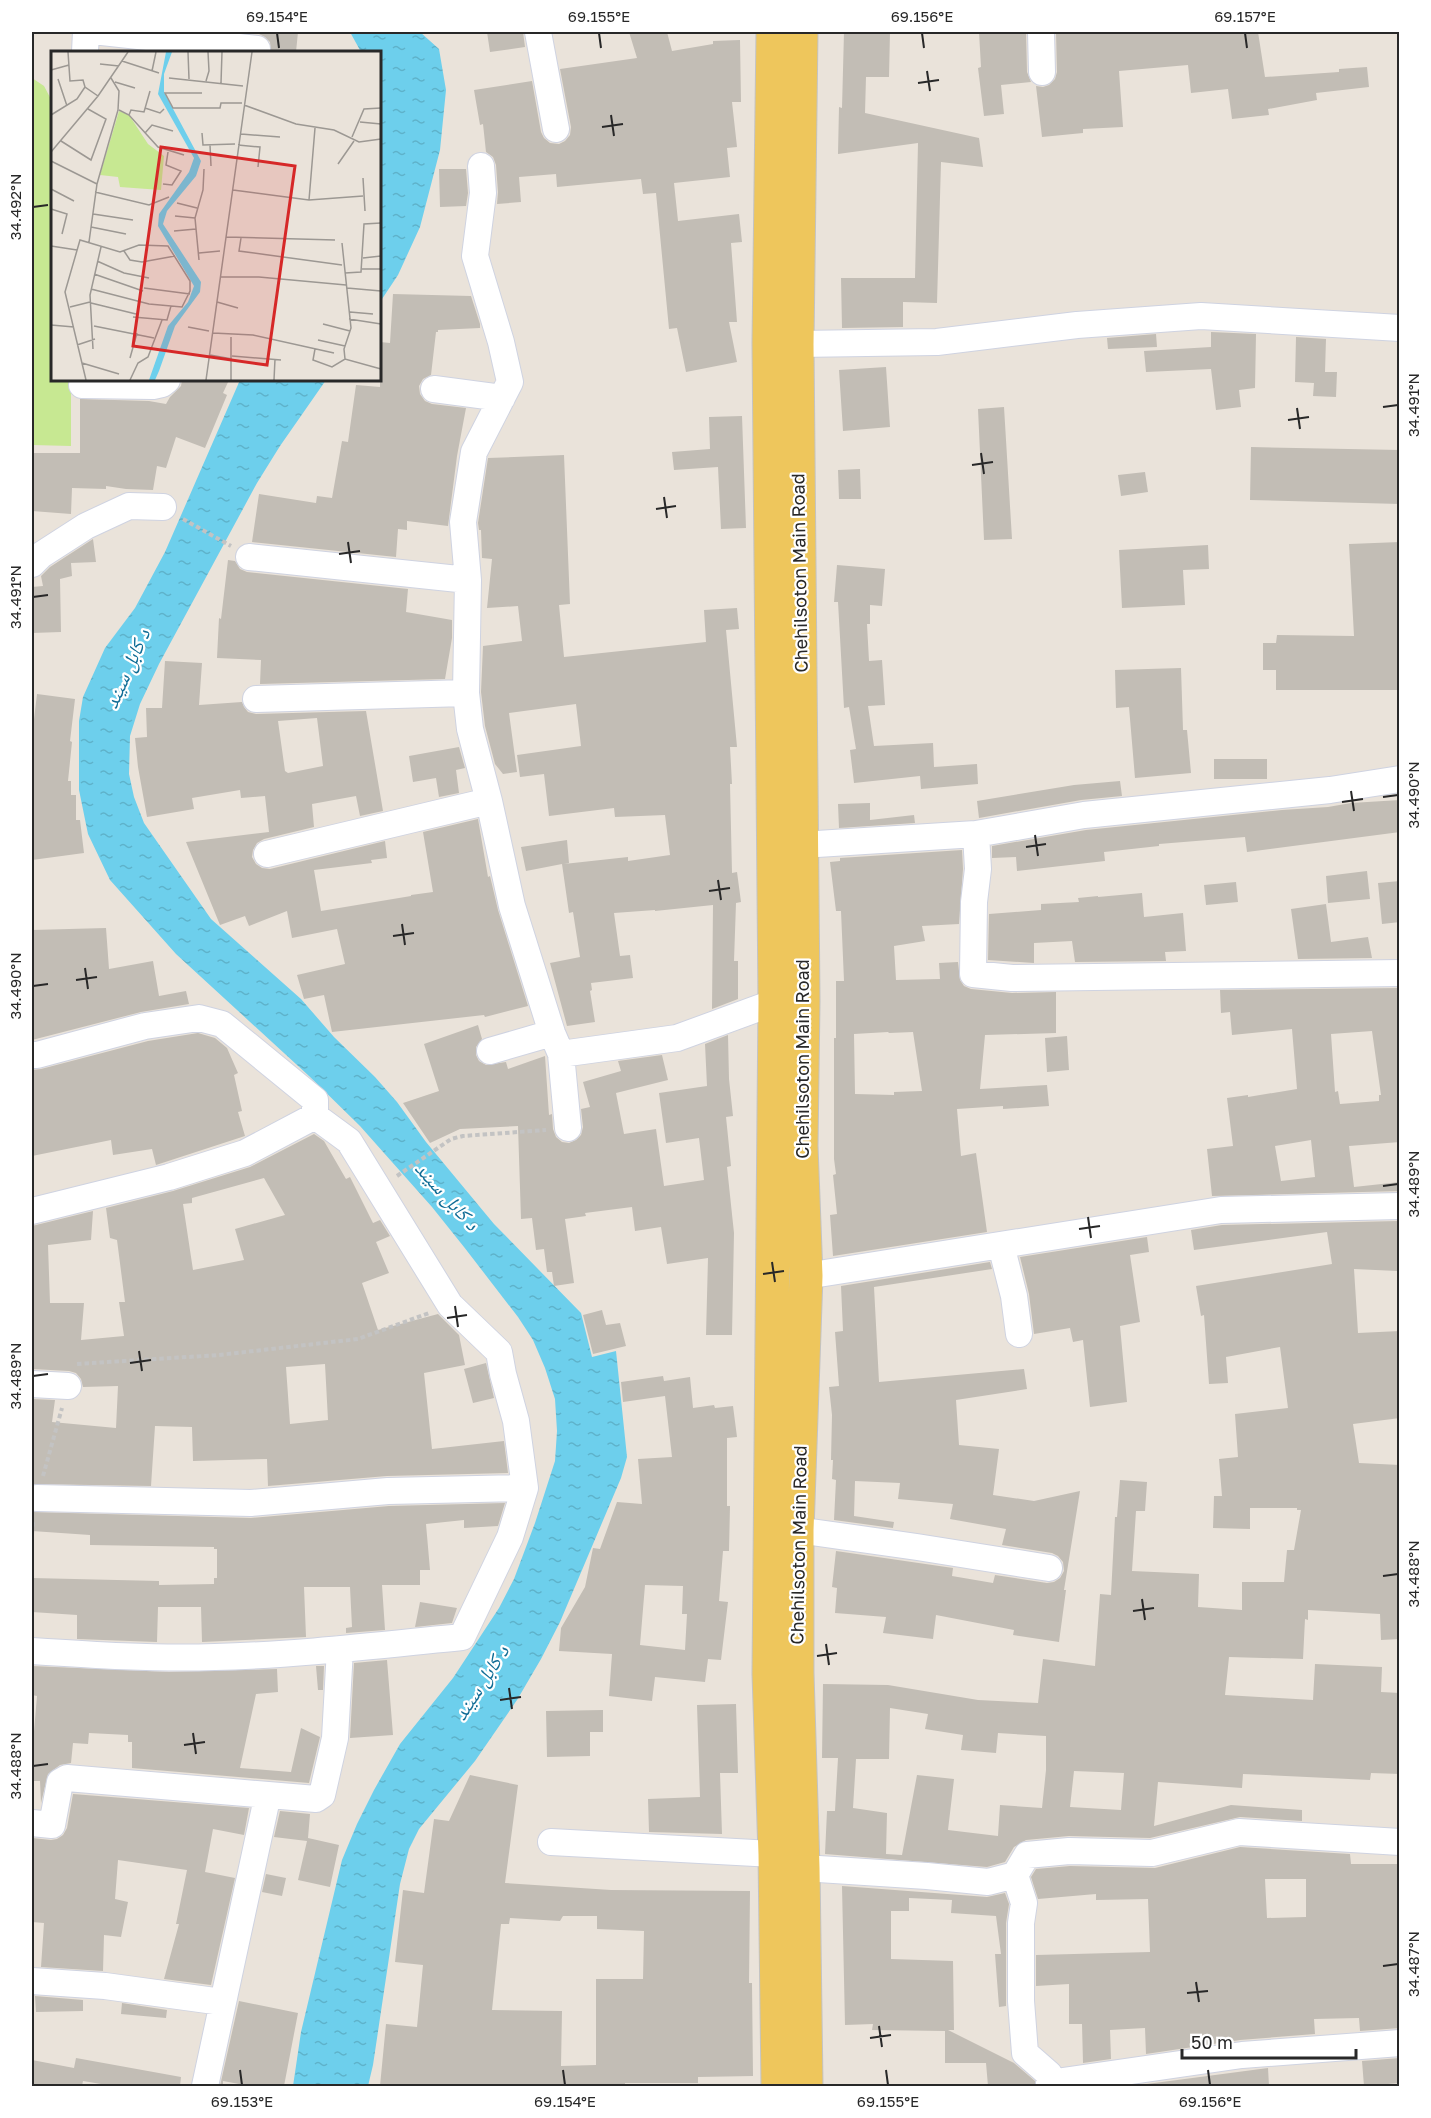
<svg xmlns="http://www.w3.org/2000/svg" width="1431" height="2118" font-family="'Golos Text','Noto Naskh Arabic',sans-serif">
<defs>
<pattern id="water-ripples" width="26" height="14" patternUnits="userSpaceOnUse" patternTransform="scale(1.5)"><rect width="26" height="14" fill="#6dcfec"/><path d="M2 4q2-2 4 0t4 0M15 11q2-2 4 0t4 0" fill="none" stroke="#5eb2ca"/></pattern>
</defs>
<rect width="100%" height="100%" fill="#eae3da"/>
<path fill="#c7e892" d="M32,78L44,86L52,101V380H71V446L32,445Z"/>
<path fill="url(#water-ripples)" d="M350,32H420L439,49L446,90L440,150L420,227L398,275L380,302V52H361Z
M240,380H326L280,446L257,483L159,664L140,704L130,736L129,774L134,797L144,823L211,919L301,999L334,1037L375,1077L397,1102L426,1142L494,1224L581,1313L592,1357L616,1351L627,1457L621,1478L560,1622L541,1659L517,1700L475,1761L419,1829L409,1849L400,1884L373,2065L368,2086H293L301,2032L342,1860L357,1824L374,1790L400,1744L453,1678L499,1608L514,1579L535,1523L555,1461L557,1431L555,1399L545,1368L533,1340L518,1317L464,1247L432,1207L360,1126L309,1076L176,954L110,880L88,834L79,790V721L83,697L105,648L135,608L165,552Z"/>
<path fill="#c2bdb5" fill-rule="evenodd" d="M259,32H298L296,52H271L270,42L265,37L259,34Z
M487,32H523L525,47L490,52Z
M629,32H667L672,51L713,44V41L740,40L741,102H732L737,147L727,148L730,177L674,183L678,221L739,214L742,242L731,243L737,322H729L737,362L686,372L677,328L669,329L656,193L643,194L641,179L557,187L556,174L519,177L521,202L497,204L498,192L496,165L493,157L486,152L483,124L480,125L474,90L532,81L541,132L544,138L550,143L559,144L565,141L570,135L571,127L560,69L637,58Z
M844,32H890L889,77H866L865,113L979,138L983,167L941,162L937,303L903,302V327L842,328L841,278H915L918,143L838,154L839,107L842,108Z
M979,32H1026L1027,72L1031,82L1001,85L1004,114L984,116L978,68L981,67Z
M1056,32H1258L1265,77L1339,72V69L1367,67L1369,87L1316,93L1317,100L1268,109L1269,115L1232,119L1228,89L1191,93L1188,65L1119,71L1123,127L1083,129V133L1042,137L1036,86L1043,87L1049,85L1055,79L1057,72Z
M439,169H466L468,193L466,206L440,207Z
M393,294L471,296L480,324V328L438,330V332H436L431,375L423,379L419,386L420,394L425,401L432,404L466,408L457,456L448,526L407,521V530L398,529L396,557L252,542L259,494L316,503L317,496L332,498L342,441L348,442L356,385L380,387V342L390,343Z
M1211,332L1256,334L1255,388L1239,390L1241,407L1216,410L1211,369L1146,372L1144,351L1211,347Z
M1156,334L1157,347L1108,349L1107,338Z
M1296,337L1326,339L1325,372H1337L1336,397L1313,396L1314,383L1295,382Z
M886,367L890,427L843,431L839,370Z
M182,380H229L223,393L227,395L205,448L176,437L166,468L157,466L153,490L126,489L106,486V489L72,488L71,514L32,511V453H80V399L149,401L166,404L170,397L181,386Z
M1004,407L1012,539L984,540L978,409Z
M742,416L746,528L721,529L718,467L674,470L672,452L710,449L709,417Z
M1251,447L1400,450V504L1250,500Z
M564,455L570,604L559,605L564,657L706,642L704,610L737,608L739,629L726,630L737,747H730L732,784H730L732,873L737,872L741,902L736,903L734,961H738V999L712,1009L713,905L655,911V910L614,913L620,956L630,955L633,978L591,983L592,990L590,991L595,1022L567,1026L550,963L580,957L573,912L569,913L562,864L526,871L521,847L567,840L569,863L564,864L628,857V861L670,855L665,815L615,817L614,808L549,816L544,774L520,777L517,755L581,746L576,704L509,713L517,772L503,774L495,764L485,726L481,692L483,646L522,641L518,606L487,608L492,559L482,558L481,530H479L478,523L488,458Z
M860,469L861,499H839L838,470Z
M1145,472L1148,492L1121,496L1118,475Z
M93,539L96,562L71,563L72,576L60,579L61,632L32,633V587L43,586L41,576L50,567Z
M1400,542V690H1276V670H1263V643H1276L1277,635L1354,636L1349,544Z
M1208,545L1209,569L1183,570L1185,605L1122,608L1119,550Z
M228,560L235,561L240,569L247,572L408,589L406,612L452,620V638L445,679L260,684L261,660L217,658L219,618L221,619Z
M837,565L885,569L882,606L870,605V624H867L869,661L882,660L885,705L868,706L874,746L933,743L934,767L977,764L978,784L921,789L920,776L854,783L850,750L856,749L849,707L844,708L838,602H834Z
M165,661L202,663L199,705L242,702L244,707L248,712L256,714L366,711L383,811L360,816L356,796L312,804L314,827L264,839L257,843L253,850L252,857L256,864L262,868L270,869L385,841L387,858L371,860L372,863L314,870L321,911L411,896V895L433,892L423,832L478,819L488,877L490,876L498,910L528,1006L485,1017L484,1015L332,1032L324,995L304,999L297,975L345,964L337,929L292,938L287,911L249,926L245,916L220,925L186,842L269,832L265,796L241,798L240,790L192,798L194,809L147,817L138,767L135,738L147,737L146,708H162ZM317,718L323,766L288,773L285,771L278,721Z
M1181,668L1183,730H1187L1191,773L1135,778L1129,707L1116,708L1115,670Z
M37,694L75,699L70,741L72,742L68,781H71V795H76V820H80L84,853L32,860V736Z
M459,747L465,768L456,770L459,793L439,797L436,778L413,782L409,756Z
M1214,759H1267V779H1214Z
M1120,781L1122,796L1081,800L979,818L977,801L1074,785Z
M1400,800V832L1247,852L1245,837L1159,844V846L1104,852L1105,861L1017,871L1016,857L992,858V846L1086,830L1282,810L1328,807L1351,803Z
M870,803V820L914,815L915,823L839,828L838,804Z
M962,850L963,869L959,924L922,926L925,941L894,946L896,980L940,979L939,963L958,962L960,980L964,986L971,989L1012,993L1056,992V1033L985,1035L980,1089L1047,1085L1049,1106L1003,1109V1106L957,1109L961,1156L976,1153L987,1232L833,1256L830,1215L837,1214L833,1175L836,1174L834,1159V1038H836V981H844L841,911H836L830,862L840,861V858ZM888,1032L889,1033L913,1032L922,1091L894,1092V1095L855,1094L854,1034Z
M1367,871L1370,899L1328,903L1326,876Z
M1400,881V922L1382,924L1378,883Z
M1236,882L1238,902L1206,905L1204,885Z
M1142,893L1144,917L1183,913L1186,951L1165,952L1166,961L1075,962L1072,941L1034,943V963L988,960L989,914L1041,910V904L1079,902L1078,898L1098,896V897Z
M1326,904L1331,942L1368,937L1372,958L1298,959L1291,909Z
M106,928L109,969L153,961L159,996L186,991L189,1004L141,1012L32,1040V930Z
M1400,988V1142L1349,1146L1354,1187L1400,1182V1191L1212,1196L1207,1149L1233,1146L1227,1098L1248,1095V1097L1297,1089L1292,1029L1232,1035L1230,1012L1221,1013L1220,990ZM1372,1031L1381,1095H1379V1101L1340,1104L1338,1091L1335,1092L1331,1034ZM1311,1140L1315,1177L1281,1181L1275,1146Z
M478,1025L482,1039L476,1047V1055L479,1061L486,1065L506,1062L508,1069L545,1056L549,1115L552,1114L553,1129L556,1137L562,1142L569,1143L576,1140L581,1135L583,1127L581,1109L590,1107L583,1082L621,1071L618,1061L662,1055L668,1080L616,1093L624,1134L656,1129L664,1186L704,1180L699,1138L666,1143L659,1093L707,1086L705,1044L728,1035L729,1079L733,1116L726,1117L731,1166L727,1167L734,1233L732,1335H706L708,1258L667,1264L661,1227L635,1231L632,1207L585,1213L586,1216L565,1219L574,1283L554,1286L552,1272H547L544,1249L536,1250L532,1218L521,1219L518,1126L460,1129L430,1143L403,1103L439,1091L424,1044Z
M198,1033L215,1038L227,1048L238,1073L234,1075L242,1111L238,1112L245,1136L156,1165L152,1149L113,1155L111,1140L32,1156V1070L41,1069L148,1041Z
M1067,1036L1069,1070L1047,1072L1045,1038Z
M314,1134L324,1141L346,1179L350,1177L373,1223L380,1220L390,1236L376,1242L389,1273L362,1283L378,1330L438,1314L459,1335L465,1365L424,1373L432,1449L504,1441L508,1473L387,1476L268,1486L267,1459L193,1461L192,1427L155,1426L151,1486L32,1484V1399L55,1400L52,1422L116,1428L118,1386L83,1387L81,1379L76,1373L69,1371L32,1369V1226L93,1211L91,1240L48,1245L50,1303H84L81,1340L124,1336L119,1302H125L117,1240L110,1238L106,1208L173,1191L250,1167ZM264,1178L285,1215L235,1229L244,1260L193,1270L183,1204L192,1203V1198ZM325,1364L328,1420L290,1424L286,1367Z
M1398,1221L1397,1271L1354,1269L1358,1333L1400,1331V1418L1353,1424L1359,1463L1400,1465V1639L1381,1640L1380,1614L1308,1610V1620L1305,1619L1303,1659L1229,1657L1225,1695L1313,1700L1315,1664L1382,1667L1381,1692L1400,1693V1774L1371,1773L1370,1780L1243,1774L1242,1788L1158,1782L1154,1826L1231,1805L1302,1810V1821L1240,1817L1150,1838L1069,1836L1026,1840L1014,1847L1005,1862L987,1867L825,1854L827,1811H835L838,1758H822L823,1684L888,1685L978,1700L1038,1703L1043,1659L1095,1666L1100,1594L1111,1595L1115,1517H1117L1120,1480L1147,1482L1145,1511H1136L1132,1571L1199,1574L1198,1607L1242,1610V1582H1284L1287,1550H1294L1301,1510H1297V1508H1250V1529L1213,1528L1214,1496H1222L1219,1459L1238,1457L1235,1414L1288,1408L1280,1347L1226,1357L1228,1383L1209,1384L1204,1315L1201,1316L1196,1286L1332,1264L1327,1232L1194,1250L1191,1230L1222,1225ZM890,1708L928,1714L925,1729L963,1735L961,1750L996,1753L998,1733L1046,1736V1770L1042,1808L1000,1805L998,1836L948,1830L954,1779L917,1775L902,1855L886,1854L887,1813L853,1808L856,1759H889ZM1074,1771L1124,1773L1121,1810L1070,1807Z
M1147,1237L1149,1252L1130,1255L1140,1322L1120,1326L1127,1402L1090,1407L1083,1340L1073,1342L1070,1328L1034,1334L1029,1294L1020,1257Z
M990,1262L992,1269L874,1287L879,1382L1024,1369L1027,1389L956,1400L959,1445L999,1449L993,1495L1034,1501L1080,1491L1064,1590H1066L1059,1642L1013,1635L1014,1630L936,1615L933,1639L883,1633L886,1617L835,1613L837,1588L832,1587L836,1551L953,1568L952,1576L993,1583L995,1575L1047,1583L1054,1582L1060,1578L1064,1571L1063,1562L1058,1556L1052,1553L1002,1545L1006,1529L950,1519L953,1504L898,1499L900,1483L855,1481L854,1516L894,1522L893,1528L834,1520L836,1480L832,1479L833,1460H831L832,1415L829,1387L839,1386L835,1332L843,1331L841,1286Z
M602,1310L606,1325L620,1323L626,1346L593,1354L583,1315Z
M486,1363L494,1398L473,1403L464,1369Z
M663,1376L664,1381L690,1377L693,1408L714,1405L715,1408L733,1406L737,1437L727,1438V1506H730L729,1551H723L719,1601L728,1602L721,1660L708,1659L705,1682L655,1677L652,1701L609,1696L612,1654L559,1651L561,1628L585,1587L593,1548L600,1549L617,1502L642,1504L638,1459L672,1457L665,1396L623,1402L621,1382ZM645,1585L683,1586L682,1614H687L685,1650L640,1645Z
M505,1503L498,1526L464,1528V1520L426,1524L430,1570H420V1585H382L385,1630L346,1633V1628L352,1627L350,1587H304L306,1637L202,1642L201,1607H158L157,1642L77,1639V1615L32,1612V1578L159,1581V1585L214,1584V1578H217V1549H214V1547L90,1545V1535L32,1531V1512L251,1518L389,1506Z
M420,1602L457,1608L452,1623L415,1627Z
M387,1660L393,1735L350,1738L354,1663Z
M32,1666L169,1672L277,1669L278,1692L256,1694L240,1768L291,1772L301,1728L320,1737L309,1783L132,1768V1742H128V1735L89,1733L88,1744L73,1743L71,1763L60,1765L48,1774L41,1803L40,1781H32V1755L37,1696L32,1695Z
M316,1666H324L323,1690H318Z
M736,1704L738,1773H720L722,1834L649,1832L648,1799L700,1797L697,1705Z
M603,1710V1732H590V1756L547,1757L546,1711Z
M470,1775L518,1785L505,1883L611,1890L750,1891L749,1983H752L753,2076L698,2077V2083H625V2086H380L386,2024L417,2027L423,1965L395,1962L403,1890L424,1893L434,1819L449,1821ZM563,1916H597V1929L644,1931L643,1979H596V2065L561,2066L562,2011L492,2010L501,1924H509L510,1918L560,1921Z
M73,1794L249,1808L244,1835L213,1829L205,1872L235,1878L211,1985L164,1979L179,1924H176L187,1870L118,1860L115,1899L128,1902L121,1937L104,1935L103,1971L41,1967L44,1923L32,1922V1838L51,1840L57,1839L63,1835L67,1828Z
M280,1811L310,1814L308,1838L339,1845L330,1887L298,1880L307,1841L274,1837Z
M1240,1847L1350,1854L1351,1864H1400V2028L1360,2031L1359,2018L1314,2019L1315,2034L1240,2040L1146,2054L1145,2028L1110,2030L1111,2059L1083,2063L1082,2024H1069V1984L1036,1986V1955L1150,1952L1148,1899L1096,1900V1894L1038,1899L1031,1877L1036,1869L1070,1866L1155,1868ZM1265,1879H1306V1917L1267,1918Z
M266,1874L286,1878L282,1896L262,1892Z
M842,1886L987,1897L1005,1893L1009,1904L1006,1923V2006L999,2007L995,1954H1001L996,1916L951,1913L952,1900L909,1898V1911H891V1959L953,1961L954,2030H948L1014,2063L1035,2081V2086H988L986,2063H945V2031L872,2030L873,2024L845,2025Z
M35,1996L83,2000V2011L36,2012Z
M239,2001L298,2013L284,2086H250L223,2081V2086H220Z
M122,2003L167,2010L166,2018L121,2014Z
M76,2058L181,2077L180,2086H113L83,2081L82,2086H32V2060L74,2068Z
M1400,2058V2083L1364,2086L1362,2061Z
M1268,2068L1269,2086H1147V2084Z"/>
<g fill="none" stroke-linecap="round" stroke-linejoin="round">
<defs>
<path id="minor" d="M102,32L257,49
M538,32L556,129
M1041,32L1042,72
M85,52L86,32
M481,166L483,193L475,256L501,342L510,382L474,452L463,522L468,580L466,693L470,729L489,801L512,906L552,1033L561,1054L568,1128
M797,344L937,342L1077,325L1201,316L1400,328
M82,385L153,386L162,384L167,380
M434,389L502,398
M249,557L468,580
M32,564L41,555L86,526L129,506L163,507
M256,699L466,693
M976,834L978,869L974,902L973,974L1012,978L1400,973
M801,845L976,834L1084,815L1330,790L1400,779
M267,854L489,801
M490,1051L552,1033
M561,1054L677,1038L775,1002
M32,1055H37L145,1026L199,1018L222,1024L315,1100V1116L349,1141L450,1305L499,1352L503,1374L516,1421L525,1488L510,1537L462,1637C380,1645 297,1655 215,1657C154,1659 93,1655 32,1651
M32,1211L169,1177L245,1153L315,1116
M1001,1245L1014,1296L1019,1334
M806,1276L1221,1210L1400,1206
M32,1384L68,1386
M37,1498L251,1503L388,1491L525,1488
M797,1530L917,1547L1049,1568
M32,1823L52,1825L60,1782L67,1778L316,1799L322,1795L335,1738L340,1649
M551,1842L775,1854
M803,1868L927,1876L988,1882L1015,1875L1027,1855L1069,1851L1152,1853L1239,1832L1400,1842
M1015,1875L1024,1903L1021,1923V2001L1025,2053L1049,2074L1050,2086
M32,1981L105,1986L222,2002
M1049,2083L1242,2055L1400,2043
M205,2086L266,1803"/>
<path id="major" d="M773,32L769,343L775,1002L769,1674L775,1854L778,2086
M801,32L797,344L803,1001L801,1146L806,1276L797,1530V1673L803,1868L806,2086"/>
</defs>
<use href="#minor" stroke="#cfd3e1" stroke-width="28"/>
<use href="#major" stroke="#c3c3c3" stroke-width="35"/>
<path stroke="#c3c3c3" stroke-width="4" stroke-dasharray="4.5 3" stroke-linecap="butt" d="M183,519L231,546
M397,1176L451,1139L463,1136L546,1130
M77,1364L219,1355L358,1339L429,1313
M43,1476L62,1408
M32,1534L33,1522"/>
<use href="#minor" stroke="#fff" stroke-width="26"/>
<use href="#major" stroke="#eec65c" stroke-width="33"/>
</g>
<path fill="none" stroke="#282828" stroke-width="2" d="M277,33L279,48M599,33L601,48M922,33L924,48M1245,33L1247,48M927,71L930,91M918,83L939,80M611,115L614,136M602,127L623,124M33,207L48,205M1383,407L1398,405M1297,408L1300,429M1288,420L1309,417M981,453L984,474M972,465L993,462M664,497L667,518M656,509L676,506M348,542L351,563M339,554L360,551M33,597L48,595M1351,791L1354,811M1383,797L1398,795M1342,802L1363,799M1035,835L1038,856M1026,847L1046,844M718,880L721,900M709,891L730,888M402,924L405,945M393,936L414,933M85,968L88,989M76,980L97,977M33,986L48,984M1383,1186L1398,1184M1088,1217L1091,1238M1079,1229L1100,1226M772,1262L775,1282M763,1274L784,1271M455,1306L458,1327M447,1318L467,1315M139,1351L142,1371M130,1363L151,1360M33,1376L48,1374M1383,1576L1398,1574M1142,1599L1145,1620M1133,1611L1154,1608M826,1644L829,1665M817,1656L837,1653M509,1688L512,1709M500,1700L521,1697M193,1733L196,1754M184,1745L205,1742M33,1766L48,1764M1383,1966L1398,1964M1196,1982L1199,2002M1187,1993L1208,1991M879,2026L882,2047M870,2038L891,2035M240,2070L242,2085M563,2070L565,2085M886,2070L888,2085M1208,2070L1210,2085"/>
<g text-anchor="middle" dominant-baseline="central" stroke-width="4.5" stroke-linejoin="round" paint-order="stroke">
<g font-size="18" fill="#282828" stroke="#fff">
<text transform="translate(799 573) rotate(-91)">Chehilsoton Main Road</text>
<text transform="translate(802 1059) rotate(-90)">Chehilsoton Main Road</text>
<text transform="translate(798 1545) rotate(-89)">Chehilsoton Main Road</text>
</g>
<g font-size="20" font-style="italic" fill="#0f6c95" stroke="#fff">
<text transform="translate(126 668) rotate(-66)">د کابل سيند</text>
<text transform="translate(448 1195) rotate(48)">د کابل سيند</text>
<text transform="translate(480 1682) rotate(-57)">د کابل سيند</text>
</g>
</g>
<g transform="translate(51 51)">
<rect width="330" height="330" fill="#eae3da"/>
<path d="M68,60L78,64L97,93L113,105L110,139L69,136L67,126L49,124Z" fill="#c7e892"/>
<path d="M115,1H121L113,23V41L150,110L145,125L116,160L112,173L150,231L149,241L124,275L108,320L104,329H98L117,275L137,251L143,235L107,175L108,163L138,121L143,107L107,43Z" fill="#6dcfec"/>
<path fill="none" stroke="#9c9893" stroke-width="1.5" d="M17,1L19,30L32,29L34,36L47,45M137,1L138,28M71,10L108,22M49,13L68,15M0,19L18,14M101,20L105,1M118,27L192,35M7,28L16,55M155,30L158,20L157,1M64,31L84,37M170,32L171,1M151,42H114L122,57H169L170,52H191M193,54L245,73L283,79L308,91L330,88M94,57L109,62L113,58M68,59L78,64L107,96L133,104M0,64L26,48L34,36M78,64L80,59L93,61L99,40M309,71L330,73M94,82L101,74L122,80M151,82L152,94L184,93M190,83L229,86M301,86L313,58L330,57M10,90L40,109L55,68L37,58M159,94L160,115M187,94L209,96L207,116M0,101L47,45L77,1M0,110L46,133M287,113L303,90M312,127L314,160M112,133L121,134L130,120L115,114L117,101M0,138L23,150M182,139L258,149L312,145M44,141L98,154L118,146M258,149L264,77M126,152L146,157M0,158L16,163L11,183M42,163L82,169M124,165L144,167M40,176L75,183M123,180L145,178M175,186L284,189M190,187L188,200L291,214M38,191L46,133L67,59L68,40L60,27M291,192L300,277L293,298L294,308M0,195L26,199M73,200L79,209L91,211L124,205M148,202L169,200M312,207L330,205M148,209L144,167L152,139L153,118M46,210L73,222L98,227M311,218H330M294,222L310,221L313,173L330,172M43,223L92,240M170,226H208L295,234M93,237L139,243M296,237L330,240M166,251L187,257M40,252L85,263M19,256L39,251M299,261L322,263M82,266L116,269L120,255M298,268L330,273M272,273L299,280M0,274L23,276M43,275L103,287M137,276L158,280M162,282L202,284L283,302M267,289L294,295M26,294L44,288M42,298L39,244L50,196M264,298L262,309L281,316L294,308L330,318M159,304L181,308M181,305L230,309M79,307L86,282M31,312L68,323M35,329L14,241L29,189L69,201L88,194L117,195L139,230V240L131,256L98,253L40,238M79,329L87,312L97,306L111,269M155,329L201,1M180,329V286M223,329L224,308"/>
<path fill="#d62828" fill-opacity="0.15" stroke="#d62828" stroke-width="3" d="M110,96L244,115L216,314L82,295Z"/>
<rect width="330" height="330" fill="none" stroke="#282828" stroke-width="3"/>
</g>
<rect width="1431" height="2118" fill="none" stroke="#ffffff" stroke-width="66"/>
<path d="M1182 2049v9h174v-9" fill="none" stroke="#282828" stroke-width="3"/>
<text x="1191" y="2049" font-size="18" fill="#282828" stroke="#ffffff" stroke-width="4.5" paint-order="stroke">50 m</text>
<rect x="33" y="33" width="1365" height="2052" fill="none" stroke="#282828" stroke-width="2"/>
<g font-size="15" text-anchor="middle" fill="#282828">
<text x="277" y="22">69.154°E</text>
<text x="599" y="22">69.155°E</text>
<text x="922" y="22">69.156°E</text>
<text x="1245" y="22">69.157°E</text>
<text transform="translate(16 207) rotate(-90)" y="5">34.492°N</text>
<text transform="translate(1414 405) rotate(-90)" y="5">34.491°N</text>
<text transform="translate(16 597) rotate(-90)" y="5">34.491°N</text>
<text transform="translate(1414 795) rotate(-90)" y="5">34.490°N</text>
<text transform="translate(16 986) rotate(-90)" y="5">34.490°N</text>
<text transform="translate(1414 1184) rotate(-90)" y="5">34.489°N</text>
<text transform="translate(16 1376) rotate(-90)" y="5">34.489°N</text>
<text transform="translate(1414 1574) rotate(-90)" y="5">34.488°N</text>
<text transform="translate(16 1766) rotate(-90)" y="5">34.488°N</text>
<text transform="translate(1414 1964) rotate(-90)" y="5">34.487°N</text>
<text x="242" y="2107">69.153°E</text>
<text x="565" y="2107">69.154°E</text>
<text x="888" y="2107">69.155°E</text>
<text x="1210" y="2107">69.156°E</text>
</g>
</svg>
